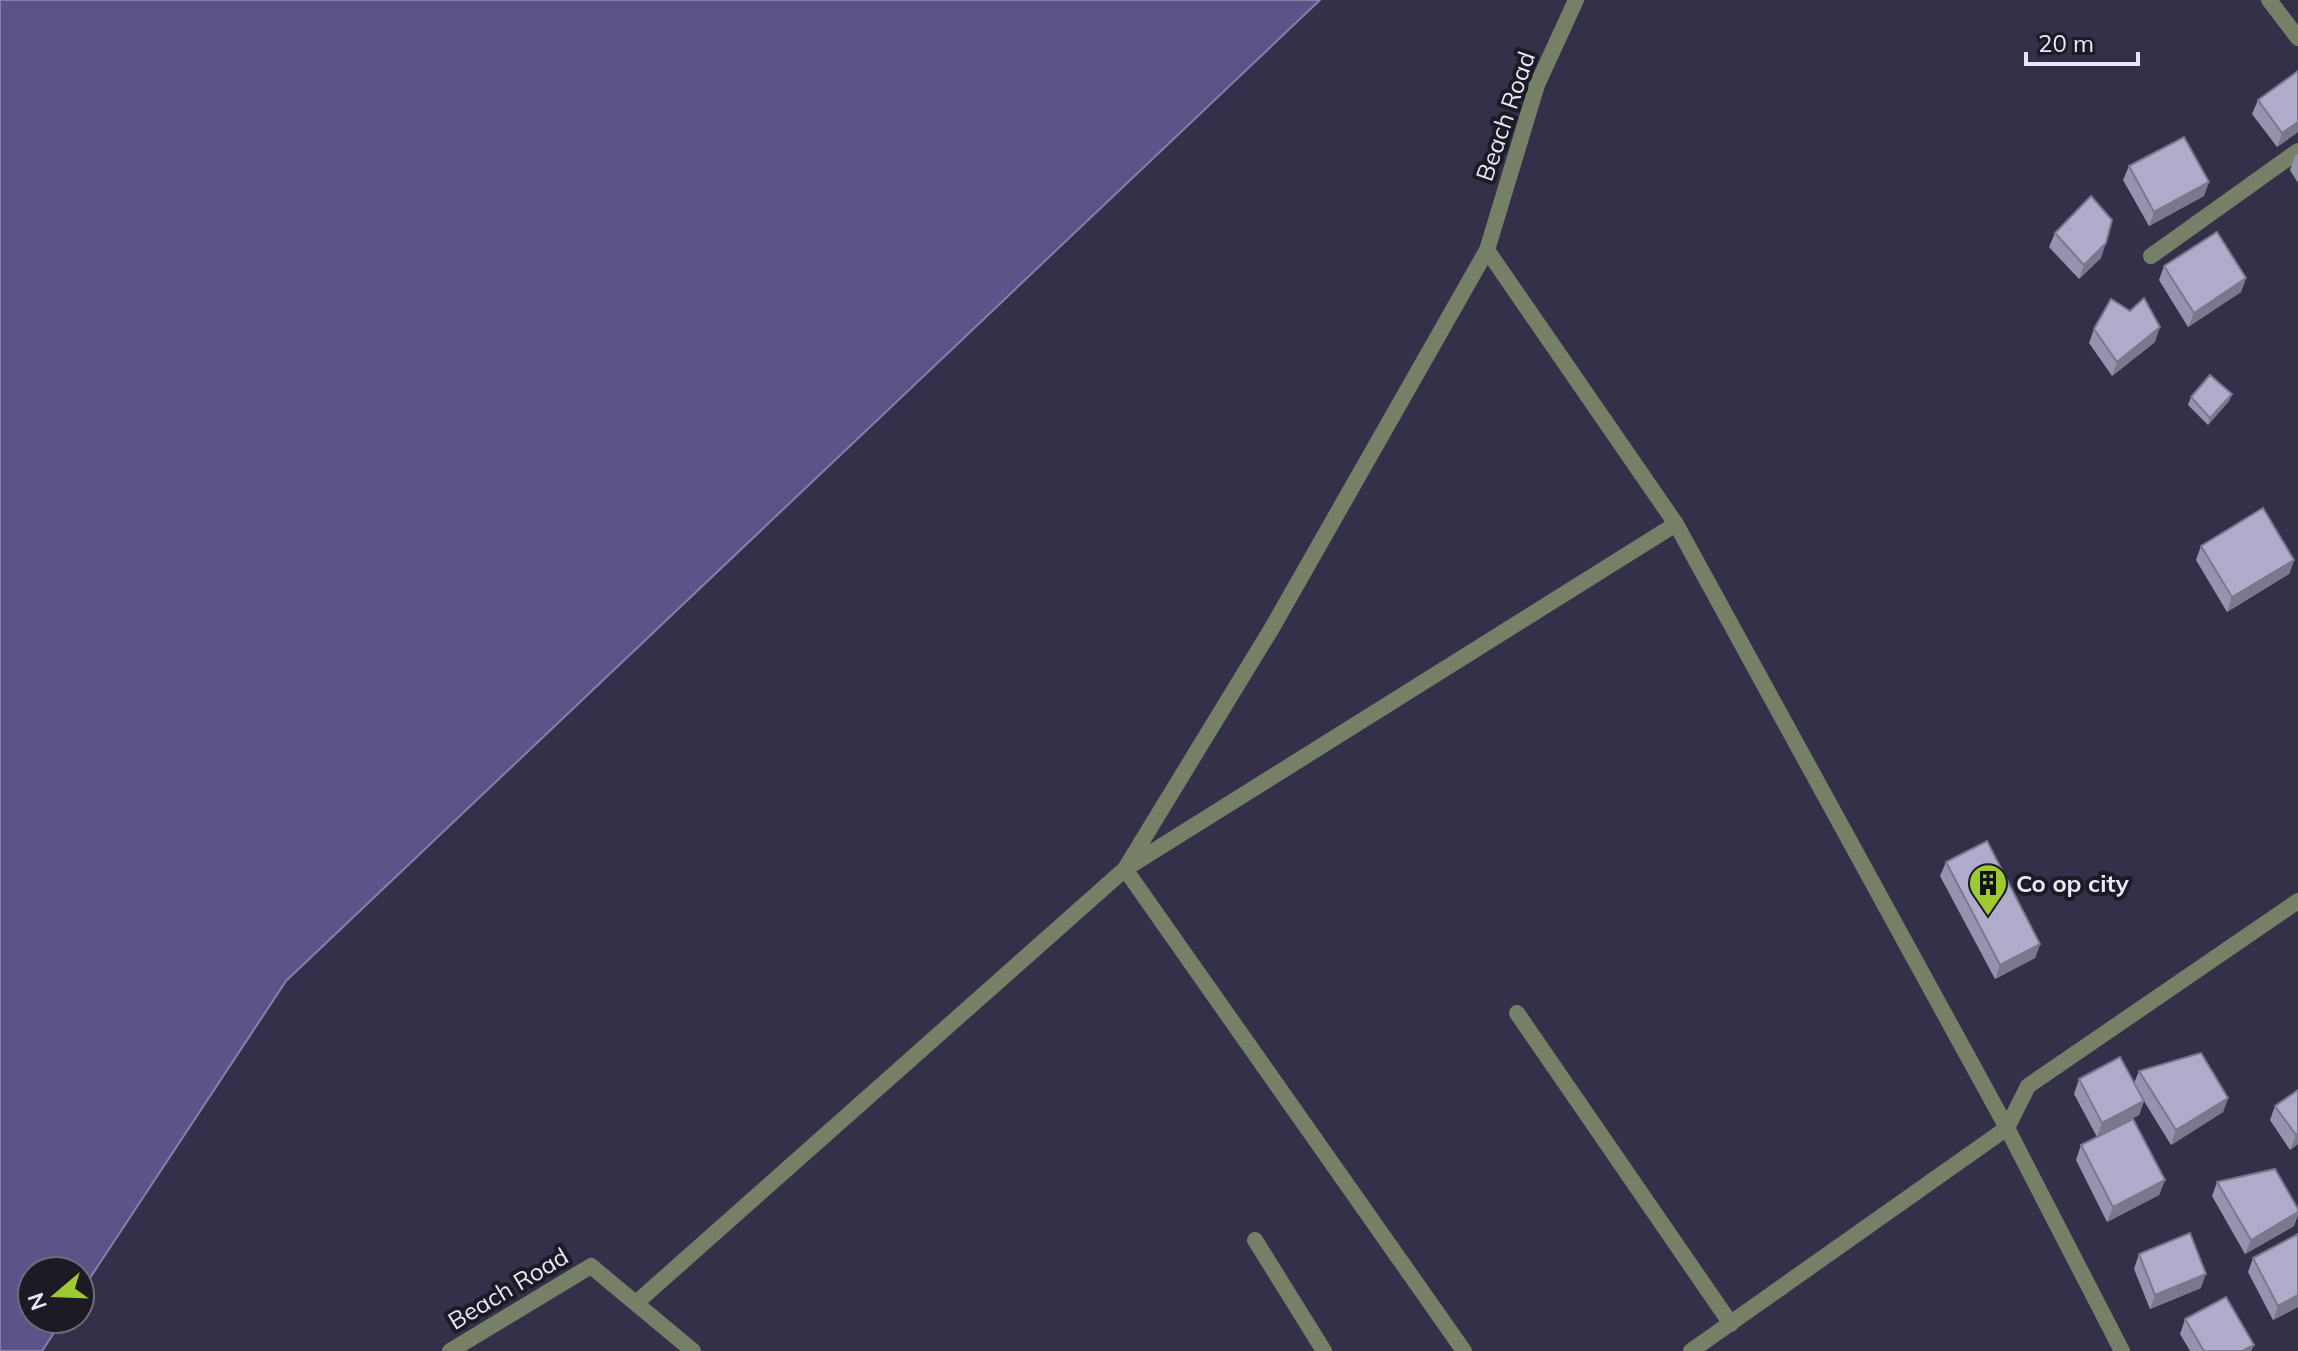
<svg xmlns="http://www.w3.org/2000/svg" width="2298" height="1351" font-family="Mulish,sans-serif">
<rect width="100%" height="100%" fill="#343049"/>
<path fill="#5d5389" stroke="#877faa" stroke-width="2" d="M0,0H1320L286,981L80,1293V1271H32V1319H63L42,1351H0Z"/>
<g fill="none" stroke-linecap="round" stroke-linejoin="round">
<path stroke="#768067" stroke-width="16" d="M2269,0L2298,38
M1487,250L1676,524L2007,1128L2122,1351
M2151,256L2298,151
M1517,1013L1731,1324
M1255,1240L1324,1351
M636,1303L1125,869L1676,524
M450,1351L591,1266L693,1351
M1464,1351L1125,869L1272,628L1487,250L1537,85L1576,0
M1691,1351L2007,1128L2028,1086L2298,901"/>
</g>
<path fill="#9693ae" d="M2258,100L2298,132L2277,147L2252,114Z
M2298,154V183L2290,170L2295,156Z
M2129,166L2204,196L2149,226L2123,180Z
M2055,233L2101,258L2079,279L2049,247Z
M2164,266L2246,278L2241,292L2188,327L2159,280Z
M2094,329L2155,342L2112,376L2089,343Z
M2232,394L2229,401L2208,425L2188,405L2191,397Z
M2201,546L2294,560L2289,574L2227,612L2196,560Z
M1946,862L2040,944L2035,958L1995,979L1940,876Z
M2139,1071L2228,1098L2223,1112L2171,1145L2144,1101L2139,1115L2097,1137L2074,1094L2079,1079L2134,1083Z
M2298,1090V1144L2290,1150L2270,1120L2275,1106Z
M2081,1145L2165,1180L2159,1195L2107,1222L2076,1160Z
M2217,1182L2298,1209V1215L2294,1226L2245,1254L2212,1196Z
M2139,1254L2201,1288L2150,1309L2134,1269Z
M2253,1258L2298,1307L2273,1320L2248,1272Z
M2185,1319L2254,1345L2251,1351H2190L2180,1334Z"/>
<path fill="#7a788d" d="M2298,122V132L2277,147L2282,133Z
M2209,182L2204,196L2149,226L2154,212Z
M2106,243L2101,258L2079,279L2084,265Z
M2246,278L2241,292L2188,327L2194,313Z
M2160,327L2155,342L2112,376L2117,362Z
M2232,394L2229,401L2208,425L2210,418Z
M2294,560L2289,574L2227,612L2232,597Z
M2040,944L2035,958L1995,979L2000,965Z
M2228,1098L2223,1112L2171,1145L2176,1130Z
M2144,1101L2139,1115L2097,1137L2102,1123Z
M2298,1133V1144L2290,1150L2296,1135Z
M2165,1180L2159,1195L2107,1222L2113,1207Z
M2298,1212L2294,1226L2245,1254L2251,1240Z
M2206,1274L2201,1288L2150,1309L2155,1295Z
M2298,1295V1307L2273,1320L2278,1306Z
M2254,1345L2251,1351H2242Z"/>
<path fill="#afabca" stroke="#7a788d" stroke-width="2" d="M2298,71V122L2282,133L2258,100Z
M2184,137L2209,182L2154,212L2129,166Z
M2091,196L2112,220L2106,243L2084,265L2055,233Z
M2217,232L2246,278L2194,313L2164,266Z
M2144,298L2160,327L2117,362L2094,329L2111,299L2130,311Z
M2210,375L2232,394L2210,418L2191,397Z
M2263,508L2294,560L2232,597L2201,546Z
M1987,841L2040,944L2000,965L1946,862Z
M2201,1053L2228,1098L2176,1130L2139,1071Z
M2120,1057L2144,1101L2102,1123L2079,1079Z
M2298,1090V1133L2296,1135L2275,1106Z
M2133,1119L2165,1180L2113,1207L2081,1145Z
M2275,1169L2298,1209V1212L2251,1240L2217,1182Z
M2190,1233L2206,1274L2155,1295L2139,1254Z
M2298,1234V1295L2278,1306L2253,1258Z
M2226,1297L2254,1345L2242,1351H2204L2185,1319Z"/>
<defs>
<symbol id="building-pin" viewBox="-11 -11 22 30"><path d="M0 17L-7.5 6A9.5 9.5 0 1 1 7.5 6Z" fill="#9dca30" stroke="#1c1a25"/><path d="M-4-6H4V6H1V3H-1V6H-4ZM-2.5-4.3h1.7v1.8h-1.7ZM.8-4.3h1.7v1.8H.8ZM-2.5-1h1.7V.8h-1.7ZM.8-1h1.7V.8H.8Z" fill="#111"/></symbol>
</defs>
<g fill-rule="evenodd">
<use href="#building-pin" x="1966" y="861" width="44" height="60"/>
</g>
<g text-anchor="middle" dominant-baseline="central" stroke-width="8" stroke-linejoin="round" paint-order="stroke">
<g font-size="24" fill="#e9e7f7" stroke="#1c1a25">
<text transform="translate(1505 116) rotate(-71)">Beach Road</text>
<text transform="translate(508 1288) rotate(-31)">Beach Road</text>
</g>
<g font-size="24" font-weight="bold" fill="#e9e7f7" stroke="#1c1a25" text-anchor="start">
<text x="2016" y="883">Co op city</text>
</g>
</g>
<g transform="translate(56 1295) rotate(251)"><circle r="38" fill="#1c1a25" stroke="#6e6c79" stroke-width="2"/>
<path d="M0-6L14 30L0 20L-14 30Z" fill="#9dca30"/>
<text y="-12" font-size="22" font-weight="bold" text-anchor="middle" fill="#e9e7f7">N</text>
</g>
<path d="M2026 52v12h112v-12" fill="none" stroke="#e9e7f7" stroke-width="4"/>
<text x="2038" y="52" font-size="24" fill="#e9e7f7" stroke="#1c1a25" stroke-width="6" paint-order="stroke">20 m</text>
</svg>
